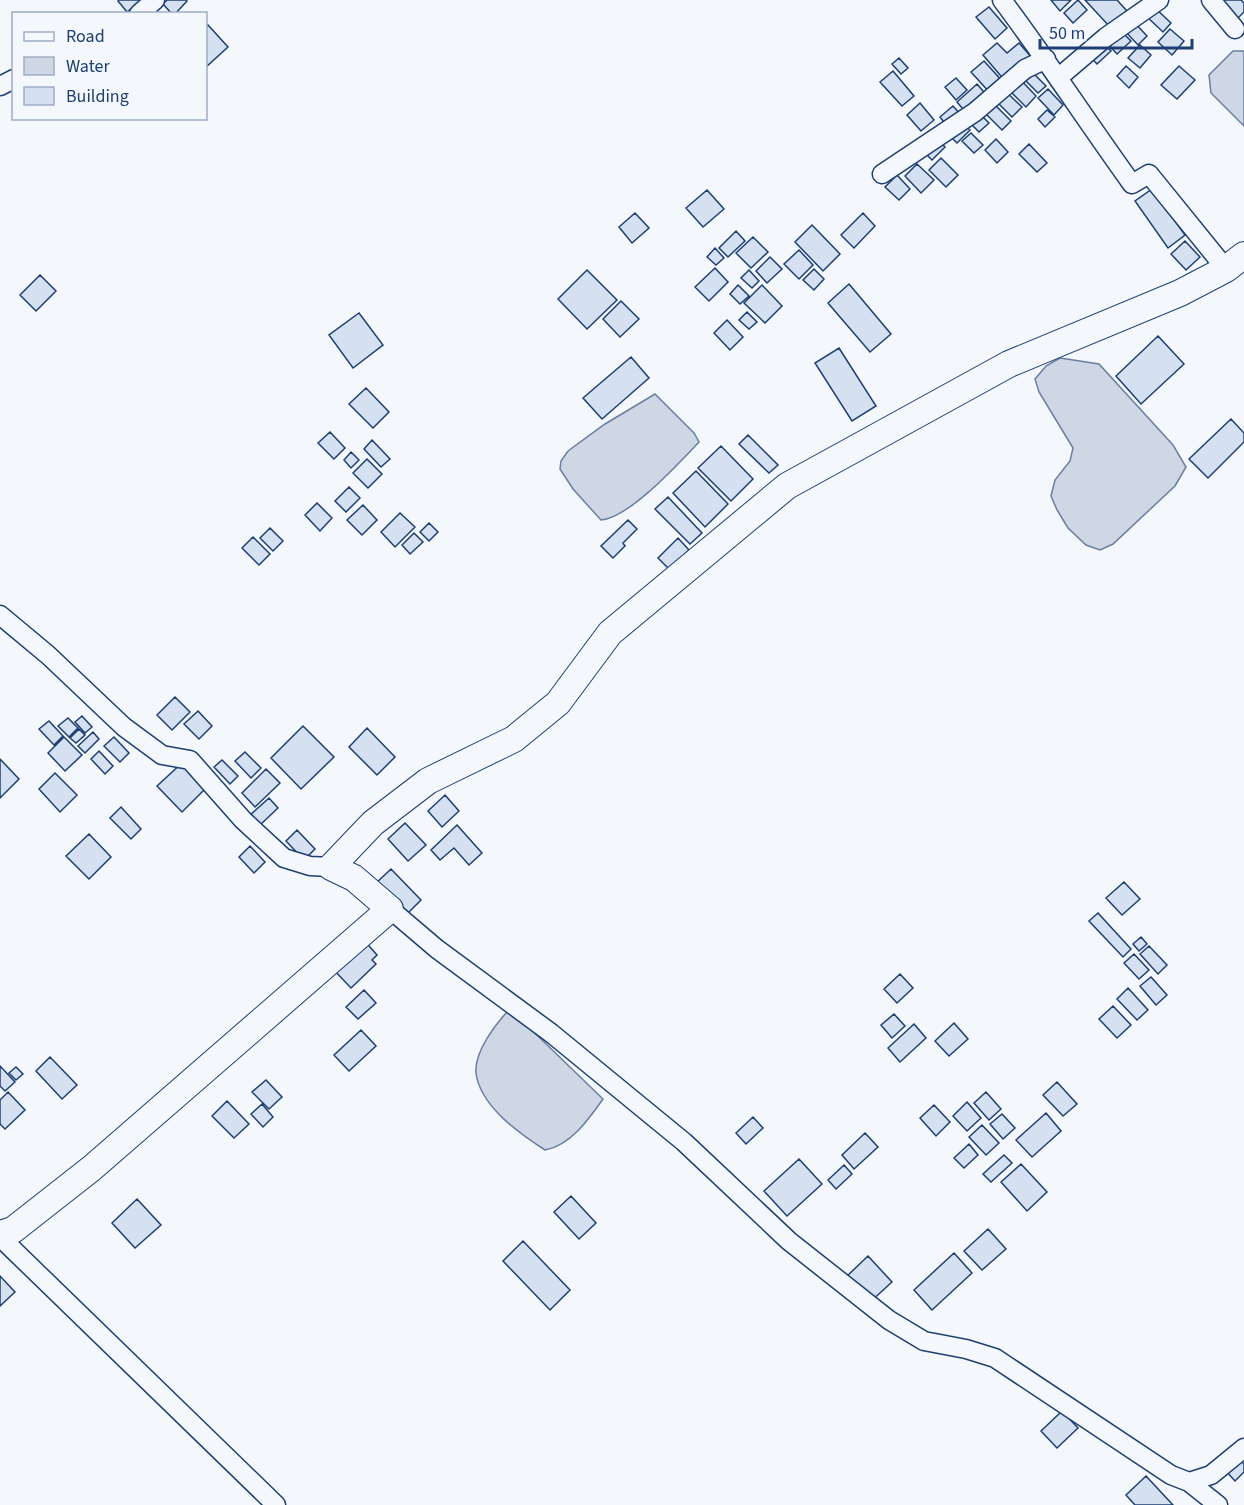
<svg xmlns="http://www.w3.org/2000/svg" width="1244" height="1505" font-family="'Source Sans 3',sans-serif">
<rect width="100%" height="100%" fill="#f4f7fb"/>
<path fill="#cfd7e4" stroke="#687fa3" stroke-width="1.5" d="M1233,51H1244V126L1211,93L1209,75Z
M1060,358L1099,364L1173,445L1186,467L1175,486L1113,544L1100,550L1086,545L1068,528L1057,510L1051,496L1055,480L1070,461L1073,448L1039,392L1035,379L1046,366Z
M655,394L694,433L699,442C679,463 629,518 601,520L573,489L560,469L561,461L568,451L605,424Z
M510,1009L603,1099C589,1119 570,1146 545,1150C520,1134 480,1106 476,1073C474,1052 496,1023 510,1009Z"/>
<path fill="#d5e0f0" stroke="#1d3f73" stroke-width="1.5" d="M119,0H142L127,12L118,1Z
M167,0H186L187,1L175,14H172L163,4Z
M1051,0H1071L1060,11Z
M1078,0L1087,10L1073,23L1064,13Z
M1085,0H1117L1127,11L1110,27Z
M1223,0H1241L1244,3V12L1237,19L1221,2Z
M1153,6L1171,23L1163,32L1145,15Z
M989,7L1007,28L995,39L976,17Z
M1133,21L1147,36L1138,45L1124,30Z
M208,25L228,47L206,67V26Z
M1170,29L1184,41L1172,55L1158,42Z
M1120,30L1131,41L1117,54L1107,43Z
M1103,42L1111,51L1097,64L1089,55Z
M997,43L1007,53L1019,43L1033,59L1006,82L983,55Z
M1140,45L1151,55L1140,68L1128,58Z
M899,58L908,68L901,74L892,64Z
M984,61L1004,83L991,94L971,72Z
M1126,66L1138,77L1129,88L1117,76Z
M1179,66L1195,80L1177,99L1161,85Z
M1030,70L1046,86L1038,93L1022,77Z
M893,71L914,96L902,106L880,82Z
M1018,77L1036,96L1026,107L1007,88Z
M956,78L967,90L956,100L945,87Z
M977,84L989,98L968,115L957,102Z
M1003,89L1022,107L1012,117L994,99Z
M1048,89L1063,105L1054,115L1038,98Z
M992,102L1011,121L1002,130L983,111Z
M920,103L934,120L921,131L907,115Z
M953,106L961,115L948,127L940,117Z
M1047,110L1055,117L1045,127L1038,119Z
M978,112L989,123L979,132L969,122Z
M961,122L970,130L957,143L949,135Z
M971,133L983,145L974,153L962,141Z
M936,138L945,147L932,160L923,151Z
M996,139L1008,152L997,163L985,150Z
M1029,144L1047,163L1037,172L1019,154Z
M941,158L958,175L946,187L929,170Z
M917,164L934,180L921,193L905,176Z
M897,175L910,189L899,200L885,187Z
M1152,189L1185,235L1168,248L1135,201Z
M707,190L724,209L703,227L686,208Z
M635,213L649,228L632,243L619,227Z
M863,213L875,226L854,248L841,235Z
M812,225L840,254L823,271L795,242Z
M736,231L745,241L728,257L719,248Z
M753,237L768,252L751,268L736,253Z
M1185,241L1200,257L1186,270L1171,254Z
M715,248L724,258L716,265L707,257Z
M799,250L813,265L799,279L784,264Z
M770,257L782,269L767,283L756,271Z
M715,268L728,282L709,301L695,287Z
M814,269L824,279L814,290L803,280Z
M587,270L617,300L587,329L558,299Z
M749,270L759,281L752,288L741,278Z
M40,275L56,291L36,311L20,295Z
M849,284L891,334L870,352L828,303Z
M738,285L749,296L740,304L730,294Z
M762,285L782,306L765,323L744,303Z
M621,301L639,319L620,337L603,319Z
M747,312L757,322L749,329L739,320Z
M359,313L383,345L353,368L329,335Z
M727,320L743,337L730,350L714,333Z
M1158,336L1184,364L1141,404L1116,376Z
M839,348L876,406L852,421L815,363Z
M631,357L649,378L602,419L583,398Z
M366,388L389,412L373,428L349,404Z
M1231,419L1244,433V442L1208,478L1189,459Z
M330,432L345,448L334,459L318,443Z
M748,435L778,465L769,473L739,444Z
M372,440L390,459L381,467L364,449Z
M721,446L753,479L731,501L698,468Z
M351,452L359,460L351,468L344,460Z
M367,459L382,474L368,488L353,473Z
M696,471L728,504L705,527L673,493Z
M349,487L360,498L346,512L335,501Z
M668,497L702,533L690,544L655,509Z
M317,503L332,518L320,531L305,515Z
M363,505L377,520L362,535L347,520Z
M400,513L415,527L395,547L381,532Z
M628,520L637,529L623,543L625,546L613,558L601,546Z
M429,523L438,532L429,541L420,532Z
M270,528L283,541L273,551L260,538Z
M414,533L423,542L410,554L402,545Z
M253,537L270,554L259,565L242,548Z
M678,538L689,550L669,569L658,558Z
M175,697L190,712L172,730L157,715Z
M198,711L212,726L199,739L184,724Z
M82,716L92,727L85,733L75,722Z
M68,718L78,728L69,737L58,726Z
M49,721L63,736L54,745L39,729Z
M303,726L334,757L301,789L271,758Z
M367,728L395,757L377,775L349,747Z
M79,729L85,735L76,743L70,738Z
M93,732L99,739L85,753L78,746Z
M64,737L82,755L65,771L48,753Z
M114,737L129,753L120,762L104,746Z
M99,751L113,766L105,774L91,759Z
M245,752L261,768L251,778L235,761Z
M0,759L19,779L0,798Z
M222,760L238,776L230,784L214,767Z
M183,762L207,787L182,812L157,786Z
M266,769L280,783L255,807L242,793Z
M55,773L77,795L60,812L39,789Z
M445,795L459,811L442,827L428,811Z
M269,798L278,808L260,825L250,815Z
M121,807L141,829L131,839L110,818Z
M405,823L426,845L408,861L388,839Z
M457,825L482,853L469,865L454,848L440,860L431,850Z
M297,830L315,849L304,860L286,841Z
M89,834L111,857L89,879L66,856Z
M250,846L265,862L254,873L239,857Z
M391,869L421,900L405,916L375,884Z
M1124,882L1140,899L1122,915L1106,898Z
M1098,913L1131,949L1123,957L1089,921Z
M1141,937L1147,944L1139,951L1133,944Z
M362,938L377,955L372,960L376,964L351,988L331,967Z
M1149,946L1167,965L1158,974L1140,954Z
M1134,954L1149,970L1139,979L1124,963Z
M900,974L913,988L897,1003L884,989Z
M1151,977L1167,995L1156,1005L1140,986Z
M1128,988L1148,1010L1137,1020L1117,999Z
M364,990L376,1003L358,1019L346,1007Z
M1113,1006L1131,1025L1117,1038L1099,1019Z
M894,1014L905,1026L892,1038L881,1025Z
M954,1023L968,1039L949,1056L935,1041Z
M914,1024L926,1038L900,1062L888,1048Z
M361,1030L376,1046L349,1071L334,1055Z
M50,1057L77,1085L62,1099L36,1071Z
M0,1066L15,1082L5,1091L0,1086Z
M16,1067L23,1074L16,1080L9,1073Z
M266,1080L282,1097L269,1109L252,1092Z
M1057,1082L1077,1104L1063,1116L1043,1095Z
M8,1092L25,1110L5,1129L0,1124V1100Z
M986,1092L1001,1109L989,1120L974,1103Z
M227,1101L249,1124L234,1138L212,1116Z
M967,1102L981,1118L967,1131L953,1116Z
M262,1104L273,1117L263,1127L251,1114Z
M934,1105L950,1122L936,1136L920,1118Z
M1046,1113L1061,1131L1032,1157L1016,1140Z
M1002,1114L1015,1128L1003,1139L990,1124Z
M753,1117L763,1128L746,1144L736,1133Z
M982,1125L999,1143L986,1155L969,1137Z
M865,1133L878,1147L854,1169L842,1155Z
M969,1144L978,1155L964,1168L954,1158Z
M1004,1155L1012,1163L991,1182L983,1174Z
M799,1159L822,1184L787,1216L764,1191Z
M1021,1164L1047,1192L1027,1211L1001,1182Z
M844,1165L852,1174L836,1189L828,1180Z
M571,1196L596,1223L579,1239L554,1212Z
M137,1199L161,1225L135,1248L112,1223Z
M988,1229L1006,1249L982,1270L964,1251Z
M523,1241L570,1290L550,1310L503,1261Z
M954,1253L972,1273L932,1310L914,1290Z
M868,1256L892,1282L869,1303L846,1277Z
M0,1276L15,1292L0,1306Z
M1062,1411L1078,1428L1057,1448L1041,1431Z
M1237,1457L1244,1464V1472L1235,1481L1224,1469Z
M1146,1476L1173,1505H1135L1126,1495Z"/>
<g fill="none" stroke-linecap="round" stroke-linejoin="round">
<defs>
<path id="street" d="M1002,0C1047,60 1088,123 1132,184L1149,174L1226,269
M1211,0L1235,29
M139,14L155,0
M1058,78L1106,37L1159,0
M0,86L14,79
M882,174L975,112L1025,69L1046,59
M0,615L48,655L124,727L162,755L190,760L243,820L284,858L310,866L331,867
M390,909L437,949L551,1033L684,1142L789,1241L889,1320L924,1341L966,1349L995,1358L1171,1475L1189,1482L1211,1475L1244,1448
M0,1237L276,1505
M1189,1482L1218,1505"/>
<path id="secondary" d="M0,1234L13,1230L92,1168L390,909L354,878L331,867L373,823L428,781L514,739L558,703L610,633L787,486L1009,364L1180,293L1226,269L1244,255"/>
</defs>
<use href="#street" stroke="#1d3f73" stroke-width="21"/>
<use href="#secondary" stroke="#1d3f73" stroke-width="28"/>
<use href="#street" stroke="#f4f7fb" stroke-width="18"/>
<use href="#secondary" stroke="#f4f7fb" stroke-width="26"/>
</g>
<rect x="12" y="12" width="195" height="108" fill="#f4f7fb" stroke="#9eadc5" stroke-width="1.5"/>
<rect x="24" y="32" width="30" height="9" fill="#f4f7fb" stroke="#9eadc5" stroke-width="1.5"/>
<text x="66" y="42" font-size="18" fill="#1d3f73">Road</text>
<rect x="24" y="57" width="30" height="18" fill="#cfd7e4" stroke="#9eadc5" stroke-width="1.5"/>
<text x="66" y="72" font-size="18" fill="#1d3f73">Water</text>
<rect x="24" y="87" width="30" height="18" fill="#d5e0f0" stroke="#9eadc5" stroke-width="1.5"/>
<text x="66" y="102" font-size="18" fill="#1d3f73">Building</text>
<path d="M1040 39v9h152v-9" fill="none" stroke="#1d3f73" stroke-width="3"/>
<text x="1049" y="39" font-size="18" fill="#1d3f73" stroke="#f4f7fb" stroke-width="4.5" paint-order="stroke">50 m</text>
</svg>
